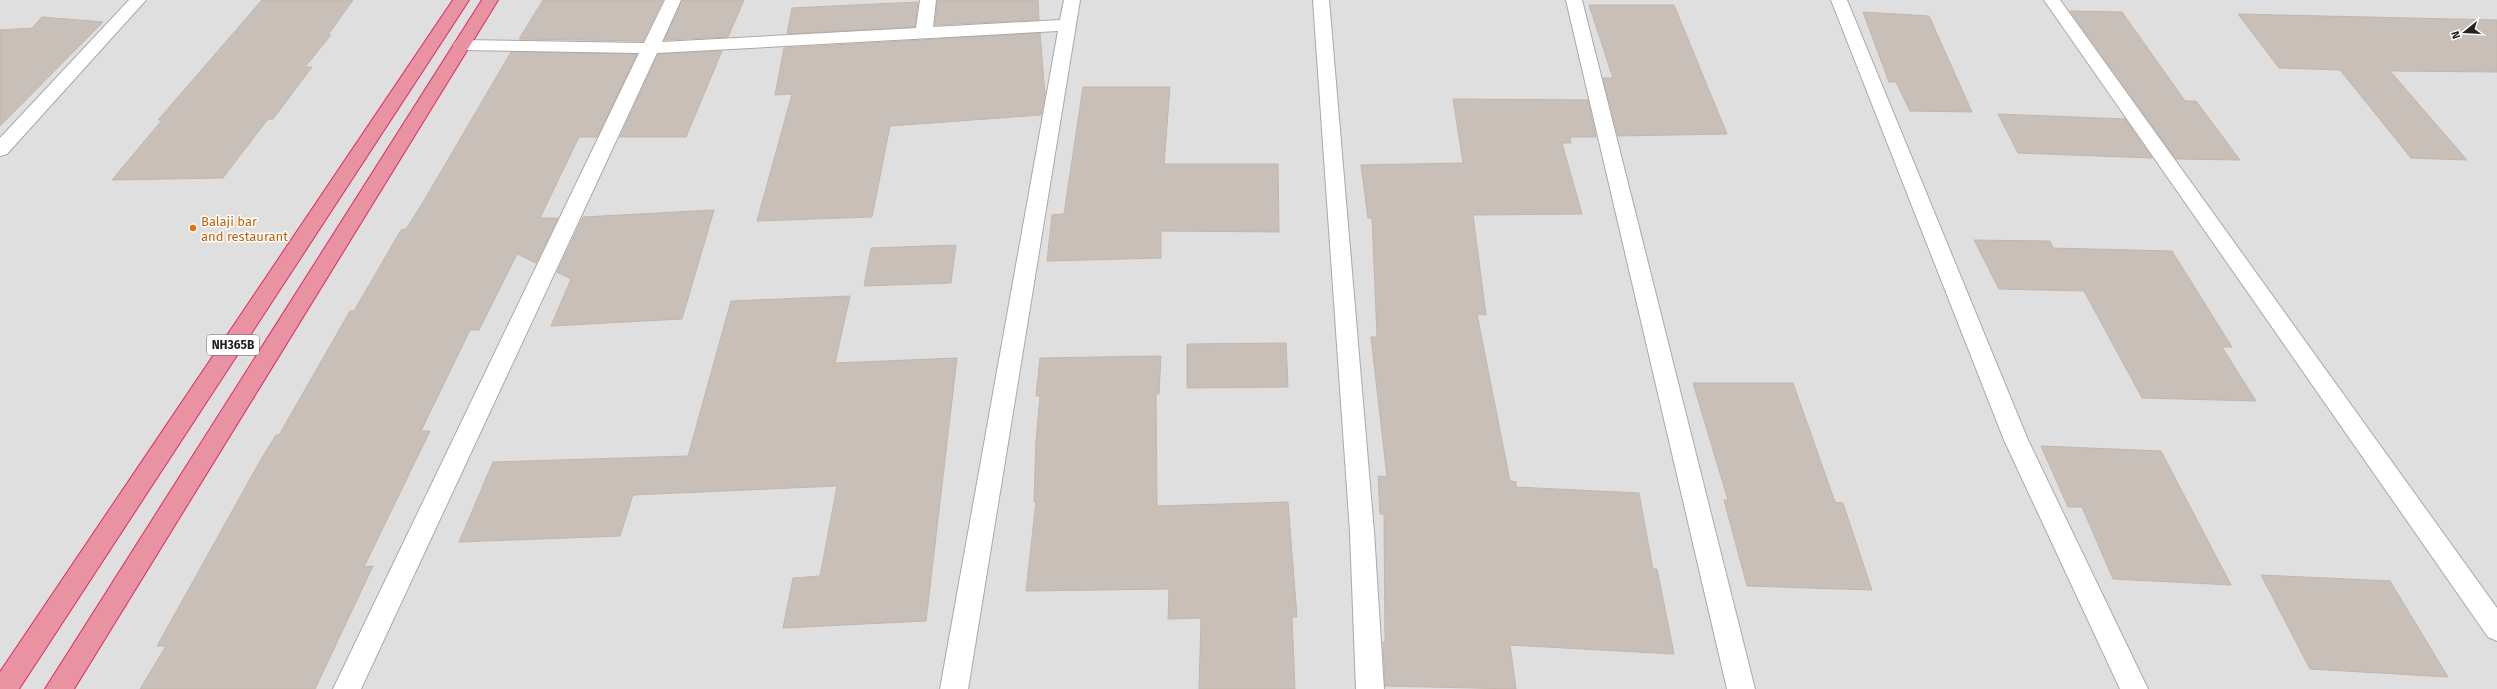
<svg xmlns="http://www.w3.org/2000/svg" width="2497" height="689" font-family="'Fira Sans',sans-serif">
<rect width="100%" height="100%" fill="#f2efe9"/>
<path fill="#e0dfdf" d="M0,0H2497V689H0Z"/>
<path fill="#c7bfb8" stroke="#c4b6ab" d="M262,0H353L328,35H331L305,67H312L273,119H268L223,178L112,180L162,120H158Z
M543,0H663L643,41L519,39Z
M682,0H744L728,37L664,40Z
M937,0H1038L1039,20L935,25Z
M918,2L915,27L787,34L792,8Z
M1589,5H1674L1727,134L1618,136L1603,78H1613Z
M2070,11L2122,12L2185,101H2196L2240,160L2176,159Z
M1863,12L1929,16L1972,112L1910,111L1896,82H1889Z
M2238,14L2497,20V72L2390,71L2467,160L2411,158L2340,70L2279,68Z
M42,17L103,22L0,126V30L32,28Z
M1040,33L1045,94L1041,115L890,126L872,217L757,221L792,94L775,95L784,48Z
M722,51L686,137H620L658,54Z
M511,52L637,54L597,137H579L540,218H558L536,263L517,254L479,330H470L421,431H430L364,567L373,566L315,689H140L166,646H157L260,461L276,435H279L350,311H354L401,230L406,229L422,204Z
M1083,87H1170L1164,164H1278L1279,232L1161,231V258L1047,261L1052,215L1064,214Z
M1453,99L1588,100L1596,137H1570L1571,143H1562L1582,214L1473,215L1486,315L1477,314L1510,481L1516,482V487L1639,493L1653,569H1657L1674,654L1510,645L1516,689L1385,686L1383,642H1385L1384,514H1380L1378,476L1387,477L1371,337H1377L1372,218H1368L1361,165L1463,163Z
M1998,114L2125,119L2152,158L2018,153Z
M714,210L682,319L551,326L571,279L557,272L583,217Z
M1974,240L2050,241L2053,248L2172,251L2232,347H2222L2256,401L2142,398L2084,291L1999,289Z
M956,245L951,283L864,286L871,248Z
M850,296L835,363L957,358L926,621L783,628L793,578L820,576L837,486L633,495L620,536L459,542L493,462L688,456L731,301Z
M1286,343L1288,387L1187,388V344Z
M1161,356L1159,394H1156L1157,506L1288,502L1297,617H1292L1295,689H1199L1201,618L1168,619L1169,589L1026,591L1036,501L1034,502L1036,441L1040,396H1036L1040,358Z
M1693,383H1793L1835,502L1843,503L1872,590L1747,586L1724,500H1728Z
M2041,446L2161,451L2231,585L2113,579L2082,507H2068Z
M2261,575L2390,581L2448,677L2310,669Z"/>
<g fill="none" stroke-linecap="round" stroke-linejoin="round">
<defs>
<path id="street" d="M129,0H146L7,154L0,156V138Z
M665,0H681L662,42L916,28L920,0H936L933,27L1060,20L1064,0H1080L968,689H940L1058,31L657,53L361,689H333L639,53L462,50L456,49L453,45L456,41L462,40L644,43Z
M1313,0H1329L1374,532L1384,689H1356L1350,532Z
M1566,0H1582L1755,689H1727Z
M1831,0H1847L2028,440L2148,689H2120L2004,440Z
M2044,0H2060L2497,608V641L2488,637Z"/>
<path id="highway" d="M453,0H469L19,689H0V672Z
M482,0H498L74,689H45Z"/>
</defs>
<use href="#street" stroke="#a9a9a9" stroke-width="2"/>
<use href="#highway" stroke="#dc2a67" stroke-width="2"/>
<use href="#street" fill="#fff" fill-rule="evenodd"/>
<use href="#highway" fill="#e892a2" fill-rule="evenodd"/>
</g>
<circle fill="#e8710a" stroke="#fff" stroke-width="1.5" cx="193" cy="228" r="4"/>
<g text-anchor="middle" dominant-baseline="central" stroke-width="3" stroke-linejoin="round" paint-order="stroke">
<rect fill="#fff" stroke="#646464" stroke-width="1" x="207" y="335" width="52" height="20" rx="3"/>
<g font-size="12" font-weight="bold" fill="#222">
<text x="233" y="345">NH365B</text>
</g>
<g font-size="13" fill="#c56008" stroke="#fff" text-anchor="start">
<text x="201" y="221">Balaji bar<tspan x="201" dy="15">and restaurant</tspan></text>
</g>
</g>
<g transform="translate(2465 32) rotate(252)" stroke="#ffffff" stroke-width="3" paint-order="stroke">
<path d="M0-3L7 15L0 10L-7 15Z" fill="#222222"/>
<text y="-6" font-size="11" font-weight="bold" text-anchor="middle" fill="#222222">N</text>
</g>
</svg>
